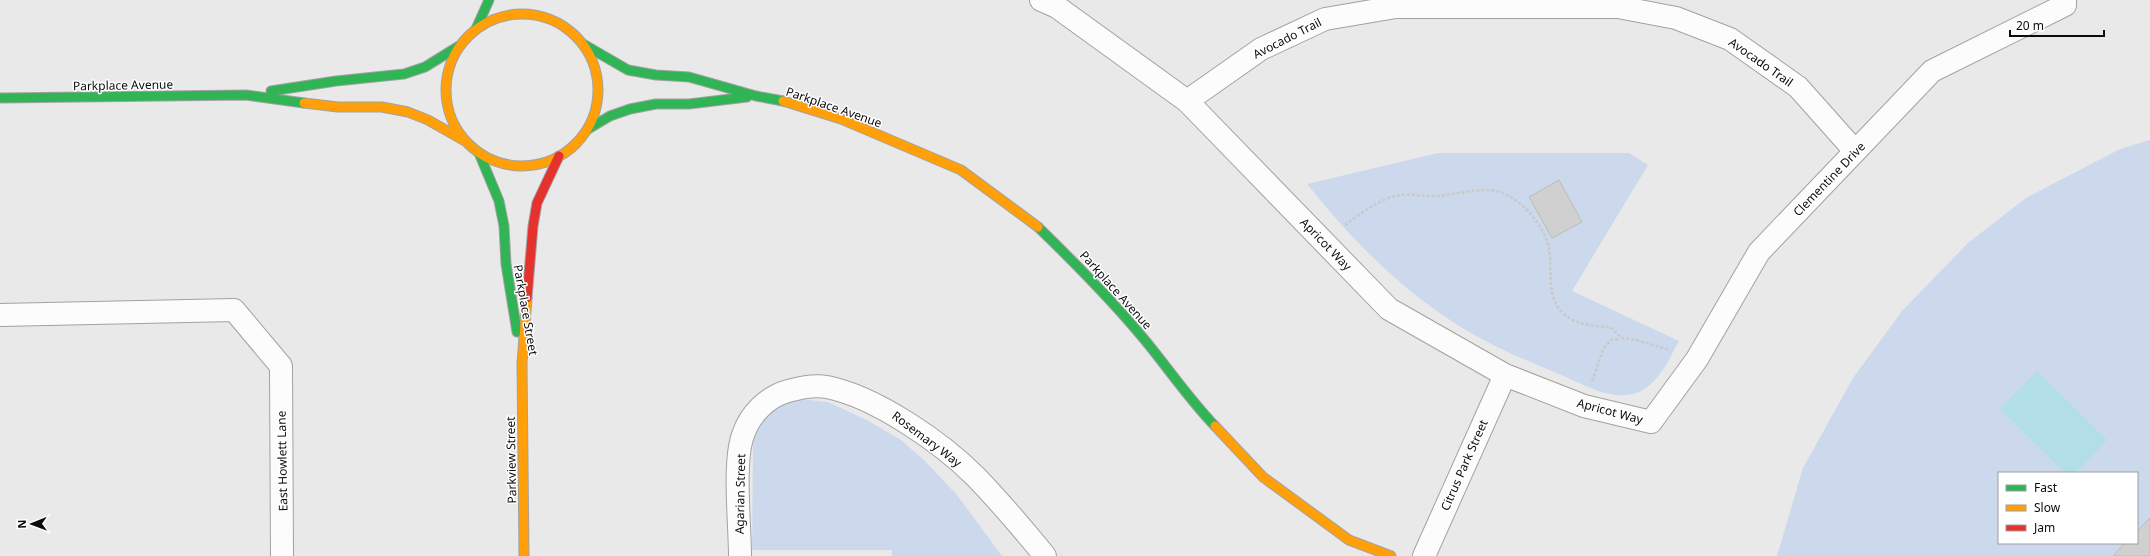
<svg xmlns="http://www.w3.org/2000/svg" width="2150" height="556" font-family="'Noto Sans',sans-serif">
<rect width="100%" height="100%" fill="#e9e9e9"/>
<path fill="#ccd9ec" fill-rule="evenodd" d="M2150,140V556H1777L1803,468L1853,378L1902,311L1968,243L2026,198L2120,149ZM1999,473H2137V543H1999Z
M1438,153H1629L1648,165L1572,291L1679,341C1668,361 1657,388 1633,394C1609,400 1583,384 1561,375C1525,360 1486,344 1453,322C1396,285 1349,237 1307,184Z
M799,399L828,402L867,420L901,440L925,461L957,495L1002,556H892V550H752L753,444L759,418L777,406Z"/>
<path fill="#b2dee8" d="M2037,371L2107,440L2075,473H2065L2000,409Z"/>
<path fill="#d0d0d0" stroke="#bbb" d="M1559,180L1582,222L1552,238L1529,197Z
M2150,518V556H2113L2125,543H2137V531Z"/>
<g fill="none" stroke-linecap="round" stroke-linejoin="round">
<defs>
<path id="street" d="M1041,0L1057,7L1187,101L1389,309L1505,375L1584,406L1651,422L1697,359L1759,252L1932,71L2065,5V0
M1187,101L1261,49L1325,19L1396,7H1618L1676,18L1730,39L1798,87L1855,151
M0,315L234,310L281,366L282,556
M740,556C740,525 733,462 743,435C750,414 767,397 788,391C799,388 815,385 827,387C876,397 941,442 976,477C1000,502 1023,529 1045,556
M1424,556L1505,375"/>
<path id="fast" d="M476,29L489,0
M583,44L628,70L656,75L689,77L756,96L783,101
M271,91L336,81L404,74L425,67L459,46
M0,98L246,95L304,103
M588,129L610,116L630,109L656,104H689L747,97
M479,153L499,201L504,226L506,264L517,332
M1038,227C1075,263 1111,299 1144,339C1168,368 1189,399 1215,426"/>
<path id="slow" d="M446 90a76 76 0 1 1 152 0a76 76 0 1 1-152 0Z
M783,101L841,119L961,170L1038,227
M304,103L338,107H382L408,112L428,120L465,141
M1215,426L1263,477L1349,540L1391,556
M524,556L522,363L527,298"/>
<path id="jam" d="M527,298L533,226L537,203L559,156"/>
</defs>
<use href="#street" stroke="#a2a2a2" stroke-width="24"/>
<use href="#fast" stroke="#a2a2a2" stroke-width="11"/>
<use href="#slow" stroke="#a2a2a2" stroke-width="11"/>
<use href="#jam" stroke="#a2a2a2" stroke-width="11"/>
<path stroke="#c9c9c9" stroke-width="2.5" stroke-dasharray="3 2" stroke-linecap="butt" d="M1345,225C1359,215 1372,204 1389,198C1402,192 1417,196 1431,196C1449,196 1467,190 1485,190C1512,189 1537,216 1546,239C1556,262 1543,291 1561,311C1574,326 1594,325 1612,328L1621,338L1636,340L1670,350
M1592,381L1604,348L1611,340L1620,339"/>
<use href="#street" stroke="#fcfcfc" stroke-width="22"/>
<use href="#fast" stroke="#30b455" stroke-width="9"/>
<use href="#slow" stroke="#ff9f0a" stroke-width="9"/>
<use href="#jam" stroke="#e5322d" stroke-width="9"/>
</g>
<g text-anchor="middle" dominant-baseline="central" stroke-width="3" stroke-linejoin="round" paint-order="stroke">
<g font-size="12" fill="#0c0c0c" stroke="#fff">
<text transform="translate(1287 38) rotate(-27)">Avocado Trail</text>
<text transform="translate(1761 62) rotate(35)">Avocado Trail</text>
<text transform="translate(123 85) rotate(-1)">Parkplace Avenue</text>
<text transform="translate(834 107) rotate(19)">Parkplace Avenue</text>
<text transform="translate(1829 179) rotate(-46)">Clementine Drive</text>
<text transform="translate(1326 244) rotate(46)">Apricot Way</text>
<text transform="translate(1116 290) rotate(48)">Parkplace Avenue</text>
<text transform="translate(526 310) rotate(80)">Parkplace Street</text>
<text transform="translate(1610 411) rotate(15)">Apricot Way</text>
<text transform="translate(927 439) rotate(37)">Rosemary Way</text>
<text transform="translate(511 460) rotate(-91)">Parkview Street</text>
<text transform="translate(282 461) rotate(-91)">East Howlett Lane</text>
<text transform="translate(1464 465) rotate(-66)">Citrus Park Street</text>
<text transform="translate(740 494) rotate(-89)">Agarian Street</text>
</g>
</g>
<rect x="1998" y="472" width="140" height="72" fill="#ffffff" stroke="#9e9e9e"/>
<rect x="2006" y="485" width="20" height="6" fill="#30b455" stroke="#9e9e9e"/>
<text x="2034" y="492" font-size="12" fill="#0c0c0c">Fast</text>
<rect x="2006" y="505" width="20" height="6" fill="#ff9f0a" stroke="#9e9e9e"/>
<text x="2034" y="512" font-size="12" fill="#0c0c0c">Slow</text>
<rect x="2006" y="525" width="20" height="6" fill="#e5322d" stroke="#9e9e9e"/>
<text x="2034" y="532" font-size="12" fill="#0c0c0c">Jam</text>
<g transform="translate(32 524) rotate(269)" stroke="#ffffff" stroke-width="3" paint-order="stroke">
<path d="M0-3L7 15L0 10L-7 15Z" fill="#0c0c0c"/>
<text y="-6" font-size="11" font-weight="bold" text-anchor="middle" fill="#0c0c0c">N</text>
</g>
<path d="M2010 30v6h94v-6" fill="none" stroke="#0c0c0c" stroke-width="2"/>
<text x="2016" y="30" font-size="12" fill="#0c0c0c" stroke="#ffffff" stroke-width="3" paint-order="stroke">20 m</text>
</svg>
